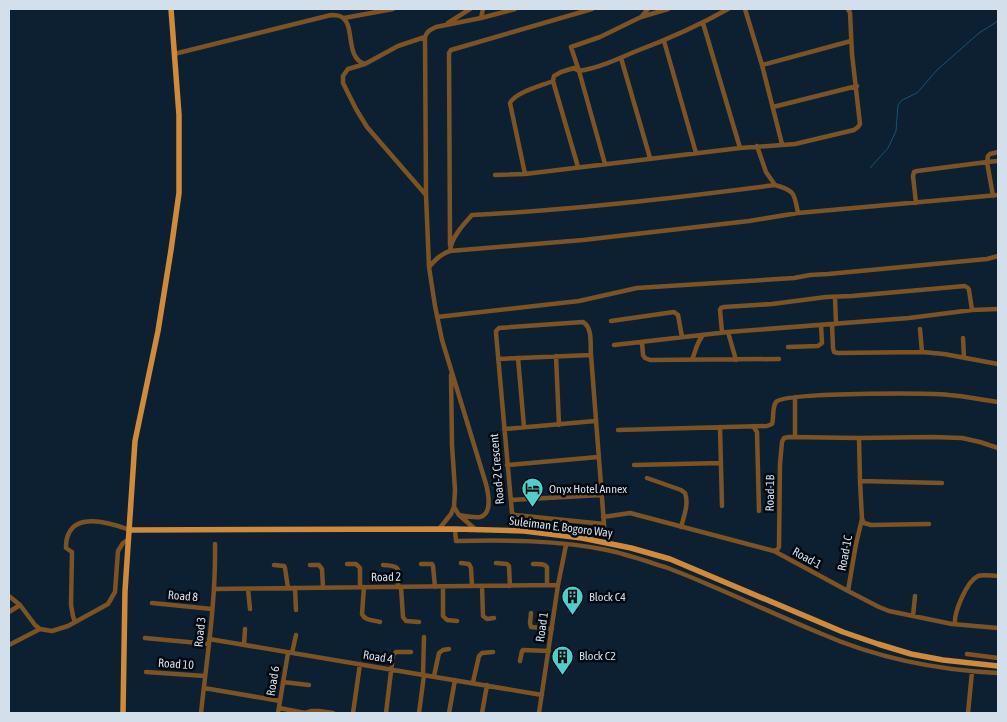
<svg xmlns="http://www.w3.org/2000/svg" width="1007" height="722" font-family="'Asap Condensed',sans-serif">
<rect width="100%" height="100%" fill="#0d2031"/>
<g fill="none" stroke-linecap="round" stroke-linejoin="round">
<path stroke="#17546f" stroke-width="1" d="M870,168L888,148L896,131L898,105L902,100L917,93L937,70L979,33L998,21"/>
<path stroke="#7c5325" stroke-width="4.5" d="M745,9L762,65L782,144
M642,16L648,9
M344,18L393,9
M481,18L483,9
M448,23L470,9
M703,23L740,148
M425,37L398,46L365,64L348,69L343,76V83L356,109L367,127L426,195L429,267L435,306L442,340L486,484C488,492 493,514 480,517C474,518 465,516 459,515
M664,41L696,153
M174,54L331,15C335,15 340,15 343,18C355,27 345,58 365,64
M621,58L650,158
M762,65L851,41
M553,81L578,167
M773,107L857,86
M757,146L766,172L775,185
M605,164L579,71L571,47L600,37L641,17L668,9
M525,174L510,103C516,92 541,86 553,81L554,76L561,72L574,68L579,71C598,68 616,60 634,52C666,40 698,26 728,9
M495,175L525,174L740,148L795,144L854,130L858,127L860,124L852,54L850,13L848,9
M426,195L425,37C427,31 430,30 436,27L481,18L515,9
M993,196L987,162L998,161
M916,203L913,176L914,172L917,171L987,162L988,156L990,154L998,152
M450,245L449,53L451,50L592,9
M450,251L583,240L749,221L798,213L998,195
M429,267C436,259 441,254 450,251C451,238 463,225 472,215C573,210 674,198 775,185C796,191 794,194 798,213
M835,297L836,324
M437,317L579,301L637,288L794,278L810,275L828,274L987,259L998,256
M611,321L674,312L678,315L682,337
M832,324L833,348L834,352L838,353L922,352L944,354L998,364
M920,329L922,352
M722,332L720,310L721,308L724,307L772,304L826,297L852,296L965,286L968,288L969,290L972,310
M728,332L736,360
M963,338L964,358
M642,342L643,355L645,358L650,360L779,359
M614,345L728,332L909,318L972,310L998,309
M788,347L818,346L822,343L821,325
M556,356L559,425
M518,358L524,427
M498,359L591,355
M692,360C696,350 696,344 703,335
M451,375L452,445L455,490L454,507L459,515L475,529
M795,397V437
M753,426L757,432L759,511
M720,427L722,506
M504,429L595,421
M618,430L767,426L772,424C774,418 772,407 776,402C785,392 927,393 949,395C965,396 982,400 998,402
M859,438L860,481L942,483
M507,465L598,457
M634,465L721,463
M647,478L681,490L685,493C689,504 684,516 681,527
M860,481L862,519L864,523L871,525L929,524
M511,500L601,495
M603,517L630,513L774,551L848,591L879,607L889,611L952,624L998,628
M439,529L451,514L454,507
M455,529L456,541C506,540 557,540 607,550C626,554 646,561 665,567C679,572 693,578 707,584C745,600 783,618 822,634C877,658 938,670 998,673
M604,532V524L591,355C590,344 593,328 583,322L499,328L496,331V333L512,513L515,515L604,524
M774,551L777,550L779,547L780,464L782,442L784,438L789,437L859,438L932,437L962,438L980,442L998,448
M461,563L469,564L471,568L472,586
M496,563L507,564L509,566L510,586
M347,564H356L360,568V587
M421,564H432L433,566L435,587
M533,564C538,564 544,563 547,567V585
M274,565L284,566L285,568L288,588
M310,565H319L322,569L323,588
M383,565C403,566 398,569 398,587
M443,586V616L447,620L457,621
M482,586L483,616L487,619L494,618
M364,587L362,614C365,621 373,620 380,622
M401,587L403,617L406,621L419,622
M295,588L296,610
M214,589L558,585
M248,589L250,609
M848,591L856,544L862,519
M9,596L20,605L35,625L40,629L52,631L68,626L108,604L115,592L118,551L123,543L129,539
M152,603L212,609
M9,612L20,605
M531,613L530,623L531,627L552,629
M913,616L915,596
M75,622L73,616L71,605L72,552L66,548C66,543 66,538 69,533C79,512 114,524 130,530
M955,623C954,612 967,581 978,576C984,574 992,576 998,576
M145,638L209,644
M209,639L542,695
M9,645L40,629
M244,645L245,629
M292,653L296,635
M967,654L998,658
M520,661L522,651L523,650L549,651
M146,672L205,676
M423,675L424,637
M434,676L439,653L443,650L449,649
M283,682L309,685
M473,682L479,656L482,653L493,652
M204,688L280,701
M279,708L305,713L312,711H319L333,713
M201,713C207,657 216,601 215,544
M278,713L288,653
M353,713L360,664
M386,713L393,655L396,652H411
M419,713L424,675
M449,713L455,680
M482,713L487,685
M539,713L558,585L566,545
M968,713L972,672"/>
<path stroke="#d08a3c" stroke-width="5.5" d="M130,530L455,529L524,531L582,538L631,548L670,559L843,632L878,644L911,654L943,660L998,666
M123,713L125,591L135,441L158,331L171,250L179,193V115L171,9"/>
</g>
<defs>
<symbol id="hotel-pin" viewBox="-11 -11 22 30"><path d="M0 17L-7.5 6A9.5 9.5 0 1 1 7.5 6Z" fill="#53cdcb" stroke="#030911"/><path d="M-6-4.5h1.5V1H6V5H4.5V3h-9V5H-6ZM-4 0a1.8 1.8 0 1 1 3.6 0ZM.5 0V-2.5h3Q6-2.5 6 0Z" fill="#111"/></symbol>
<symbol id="building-pin" viewBox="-11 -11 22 30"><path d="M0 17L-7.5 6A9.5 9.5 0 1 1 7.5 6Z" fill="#53cdcb" stroke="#030911"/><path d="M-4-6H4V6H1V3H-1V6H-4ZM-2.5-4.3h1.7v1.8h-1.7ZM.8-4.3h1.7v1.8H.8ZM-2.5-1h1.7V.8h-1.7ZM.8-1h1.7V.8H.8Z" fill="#111"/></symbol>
</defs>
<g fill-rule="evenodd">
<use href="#hotel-pin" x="520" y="476" width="25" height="34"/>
<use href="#building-pin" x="560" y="584" width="25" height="34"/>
<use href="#building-pin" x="550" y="644" width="25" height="34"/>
</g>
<g text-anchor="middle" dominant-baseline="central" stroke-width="5" stroke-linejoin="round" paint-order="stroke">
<g font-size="12" fill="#d3dfea" stroke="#030911">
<text transform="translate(497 469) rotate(-95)">Road-2 Crescent</text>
<text transform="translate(770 493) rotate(-89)">Road-1B</text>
<text transform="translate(561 527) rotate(7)">Suleiman E. Bogoro Way</text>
<text transform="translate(845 553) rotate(-79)">Road-1C</text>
<text transform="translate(807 558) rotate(29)">Road-1</text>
<text transform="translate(386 577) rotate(-1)">Road 2</text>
<text transform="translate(183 596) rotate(5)">Road 8</text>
<text transform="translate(542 627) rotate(-82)">Road 1</text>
<text transform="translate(200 632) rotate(-84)">Road 3</text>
<text transform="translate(378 657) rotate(9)">Road 4</text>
<text transform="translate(176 664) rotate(4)">Road 10</text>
<text transform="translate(273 681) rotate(-81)">Road 6</text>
</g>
<g font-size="12" fill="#d3dfea" stroke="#030911" text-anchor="start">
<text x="549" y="489">Onyx Hotel Annex</text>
<text x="589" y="597">Block C4</text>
<text x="579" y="656">Block C2</text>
</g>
</g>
<rect width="1007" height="722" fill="none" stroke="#d3dfea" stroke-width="20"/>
</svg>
